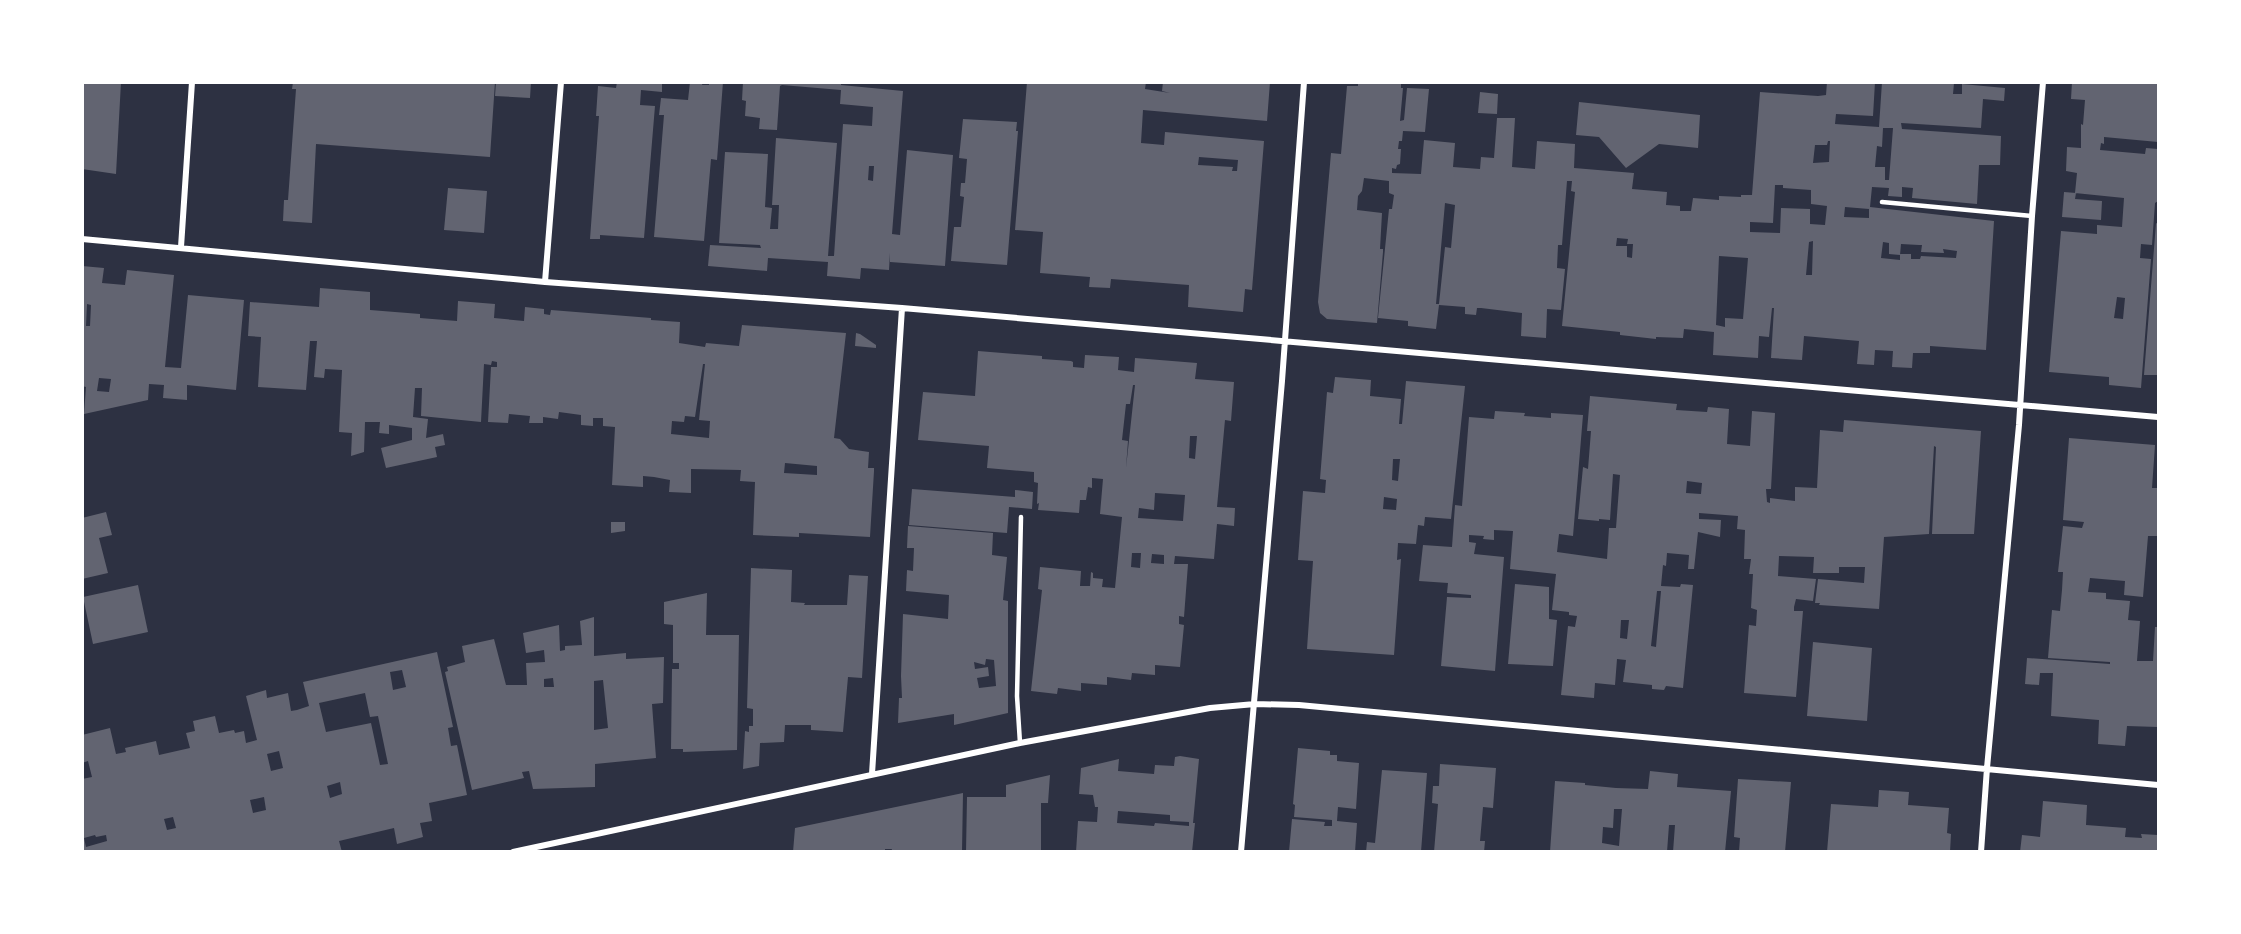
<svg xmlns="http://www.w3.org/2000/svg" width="2241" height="934" font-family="'Asap Condensed',sans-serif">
<rect width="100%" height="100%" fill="#2d3142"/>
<path fill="#626471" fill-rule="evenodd" d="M82,82H121L116,174L82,169Z
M293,82H495L490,157L316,144L312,223L283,221L284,200H288L296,89H292Z
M496,82H531L530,98L495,96Z
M617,82H662V92L641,90L640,105L655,106L644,238L600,235V239H590L599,116H596L598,86L616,88Z
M690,82H703L702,85H709V82H723L717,160L711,159L704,241L654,237L664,115H659L661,98L688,100Z
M743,82H841V85L903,91L892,234L900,235L907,150L953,155L945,266L890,262V253L889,270L861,268L860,279L827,276L828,262L768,258L767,271L708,266L710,245L761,248L760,245L719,243L725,152L768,154L765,207L772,208L770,229H778L779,205H772L776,138L837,143L828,256H834L843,124L872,126L873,107L840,104L841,90L782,85L780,86L777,130L759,129L760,118L745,116L746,101L742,100ZM869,166H874L873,181L868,180Z
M1027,82H1146L1145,89L1170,93L1162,91L1163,82H1270L1267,121L1143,110L1141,143L1164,145L1165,132L1264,141L1252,290L1245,289L1243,312L1188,307L1189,285L1111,279L1110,288L1089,287L1090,277L1040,273L1043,232L1015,230ZM1199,157L1238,160L1237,171H1232L1233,167L1198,165Z
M1358,82H1401V88H1403L1400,121L1404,120L1407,88L1429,89L1425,132L1403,131L1402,141H1399L1398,149H1401L1400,164L1397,165L1396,169L1392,168V173L1421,174L1424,140L1455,143L1453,167L1480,169L1481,157L1494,158L1497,118H1515L1512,167L1535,169L1537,141L1575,144L1574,168L1634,173L1632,189L1667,192L1666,205L1680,206V211H1691L1693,198L1719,200V196L1741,197V195H1752L1760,92L1818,96L1826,95L1827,82H1875L1873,116L1836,114L1835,124L1879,127L1882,82L1954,83L1953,94H1962V84L2005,88L2004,101L1983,99L1981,128L1901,123L1902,129L2001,136L2000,165H1979L1977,204L1912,198L1913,188L1902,187V197L1888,196L1889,188L1872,187L1870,207L1994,221L1986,350L1930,346V353H1913L1912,368L1892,367L1893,351L1875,350L1874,365L1857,364L1859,341L1804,336L1802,360L1771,358L1774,308H1772L1769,337L1759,336L1758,358L1713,355L1714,332L1684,329L1683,338L1656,337V339L1620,335V332L1562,326L1575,192L1571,191L1572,181H1567L1562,245H1558L1557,268L1565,269L1561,310L1547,309L1546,338L1521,336L1522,313L1481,308H1477L1476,315L1465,314V307L1439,305L1436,329L1408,326V321L1378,318L1389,209H1392L1394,195L1389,193V181L1364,178L1362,191L1358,196L1357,210L1382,213L1380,249H1383V252L1377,323L1327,319L1320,313L1318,302L1331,153L1341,154L1347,86H1358ZM1883,128H1893L1889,180H1885V167H1875L1877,146L1882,147ZM1828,141H1830L1829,162L1813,163L1815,145H1827ZM1775,185H1783V188L1811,190V204L1827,206L1825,225L1810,224V209L1781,208L1780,233L1750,232V222L1773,223ZM1445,203L1455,205L1451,248L1445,247L1439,304H1436ZM1845,207L1869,209V218L1844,217ZM1617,238L1628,239L1627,244H1633L1632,258L1627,257V246H1616ZM1813,241L1812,275H1806L1809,242ZM1883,242L1889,243V254L1900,255L1901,244L1919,245H1922L1921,252L1944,253L1943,249L1957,251L1956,258L1921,256L1920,259H1911V254H1900V260L1881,258ZM1719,256L1748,258L1743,319L1725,318V327L1716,325Z
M2072,82H2158V142L2104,137V144L2101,143L2100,150L2145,154L2146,148L2158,149V201L2155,203L2152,245L2141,244L2140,258L2151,259L2141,388L2109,385V377L2049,372L2061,231L2097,234V225L2122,227L2124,198L2075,193L2077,173L2066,171L2067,147L2081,148V124L2083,125L2085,100L2071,99ZM2117,297L2125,298L2123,319L2114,318Z
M1480,92L1498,94L1497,114L1478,113Z
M1579,102L1700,115L1698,148L1659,144L1626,168L1599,137L1576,135Z
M963,119L1017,122L1016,131H1018L1007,265L951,261L954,227H961L964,197L960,196L961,183H965L967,159L959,158Z
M448,188L487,191L484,233L444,230Z
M2064,192L2076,193L2075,199L2102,201L2101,220L2062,217Z
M2156,223L2158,224V375H2144Z
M82,266L104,268L102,283L125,285L127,270L174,275L165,367L181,368L188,295L244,300L236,390L187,385V400L163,398L164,385L149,384L148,400L84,414L86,387L82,386ZM87,304L91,305L90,326H86ZM99,378L111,379L109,392L97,391Z
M320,288L370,292V310L420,314V318L457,321L458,301L495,304L494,318L524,321L525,307L544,309V314L550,315L551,310L651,318V320L680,322L679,343L705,347L706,343L739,346L742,325L846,333L834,438L840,439L849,449L869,452L868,468H874V471L870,537L799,533V537L753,535L755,482L740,481L741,470L691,469V493L669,492L670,480L654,477L643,476V487L612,485L615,427L603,426V418H593V426L581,425V415L559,412L558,419L543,417V423H529L530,416L509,414L508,423L488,422L491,367H497V362L492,361L491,365L484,364L481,422L421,416L422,388H415L413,417L428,419L426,438L443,434L445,445L435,447L437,457L386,468L381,448L412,440V428L389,425V434L379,433L380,422H365L364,452L351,456L352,433L339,432L342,370L325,369L324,378L314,377L317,341H310L306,390L258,387L261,337L248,336L250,302L319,307ZM703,364H705L699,420L710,421L709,438L671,434L672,421L684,422L685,416L695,417ZM785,463L817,466V475L784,473Z
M856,333L860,334L876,345V348L855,346Z
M978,351L1042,356V359L1071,361L1073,362V367L1084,368L1085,355L1119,357L1118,370L1134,372L1135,358L1197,363L1195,379L1234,382L1231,421L1225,420L1217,507L1235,508L1234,526L1217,524L1214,559L1175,556L1174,564H1188L1184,617L1179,616V624L1184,625L1180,667L1155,665V675L1132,673L1131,680L1107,677V685L1081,683V691L1058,688L1057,694L1031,691L1042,590L1038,589L1040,567L1081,571L1080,586H1090L1091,572L1093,573V578L1103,579L1102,587L1115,588L1122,517L1100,514L1103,479L1092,478V488L1088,487L1086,500H1080L1079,513L1038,510L1039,503L1037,504L1038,483L1034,482V472L987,468L989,446L918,440L923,392L975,396ZM1133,385H1135L1126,468L1128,441L1122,440L1126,404H1130ZM1190,436H1197L1195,459L1189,458ZM1155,493L1185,495L1183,521L1138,518L1139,508L1154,510ZM1132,553H1141L1140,568L1131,567ZM1152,554L1164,555V564L1151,563Z
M1335,377L1371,380L1370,396L1401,399L1399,424H1402L1406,381L1465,386L1451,519L1425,517L1424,526L1418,525L1416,544L1398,543L1397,560L1401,559L1394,655L1307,649L1313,561L1298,560L1303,491L1325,493L1326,480L1320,479L1327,392L1333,393ZM1393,459H1400L1398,481L1392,480ZM1384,497L1397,499L1396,510L1383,509Z
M1590,396L1677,404L1676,410L1707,412L1708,407L1729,409L1727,444L1750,446L1752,411L1775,413L1771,489H1766L1767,502L1770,503V498L1795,501V487L1817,488L1820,430L1843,432L1844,420L1981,431L1974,534H1932L1936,447L1934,446L1929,534L1884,537L1879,609L1819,605L1820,603H1815L1818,579L1864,583L1865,567H1839V573H1813L1814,557L1779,556L1778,576L1816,579L1813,601L1796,599L1794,607V611H1803L1796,697L1744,693L1749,625L1756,626L1757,610L1751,608L1753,574H1749L1751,559H1744L1745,530L1737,529L1738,516L1699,513V519L1721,520L1720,537L1698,532L1694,569H1688L1689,555L1667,553L1666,566L1663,565L1661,586L1680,587L1681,584L1693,585L1683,688L1666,686L1664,690L1652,689V685L1623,682L1626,660L1617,659L1615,685L1595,683L1594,698L1561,695L1568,626L1575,627L1577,616L1569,615V612L1552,610L1556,574L1510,569L1513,531L1494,530V540L1483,539L1484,536L1469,535V542L1476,543L1474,554L1504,557L1495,671L1441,666L1447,597L1471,598V595L1447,593L1448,583L1419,581L1423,545L1452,547L1455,505L1462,506L1469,417L1494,419L1495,411L1525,413L1524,416L1551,418V413L1583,415L1573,536L1559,534L1557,552L1607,559L1609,528H1616L1620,475L1613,474L1610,520L1599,519V521L1578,519L1583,467L1588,469L1591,431H1587ZM1687,481L1702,483L1701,494L1686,493ZM1657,591H1661L1656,647L1651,646ZM1621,620H1629L1627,639L1620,638Z
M2069,438L2155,445L2152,488H2158V536H2148L2143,597L2124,595L2125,581L2090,578L2088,592L2106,593V599L2130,601L2128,620L2140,621L2137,661H2153L2155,627H2158V727L2127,726L2125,746L2098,744L2099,720L2051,716L2053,673H2040L2039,685L2025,684L2027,658L2110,664V662L2048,658L2052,610L2060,611L2062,590L2063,572H2058L2063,526L2082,528L2084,522L2063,520Z
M912,489L1015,497V490L1033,492L1032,509L1009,507L1007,533L909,525Z
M106,512L112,535L99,538L108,573L82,579V518Z
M611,522H625V531L611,533Z
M908,526L993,533L992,555L1007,557L1003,600L1008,601V713L954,725V714L898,723L899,698H902L901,676L903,614L948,619L949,595L906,591L907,570L913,571L914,548H907ZM986,659L994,660L996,686L979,688L977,678L989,676L988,667L975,669L974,662L985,665Z
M751,568L792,570L791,602L805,603L804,605H847L849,575L868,576L862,678L848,677L843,732L811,730V725H785L784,742L760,743L759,766L743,769L745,731L749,732V726H753V709L747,708Z
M1515,584L1549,587V619L1557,620L1553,666L1508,664Z
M138,585L148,632L93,644L83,597Z
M707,593L706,635H739L737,750L683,752V749H671L672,669H679V663H673V625L664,624V602Z
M594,617V656L626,653V659L664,657L663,703L652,704L656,758L595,764V787L533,789L529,771L522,772L524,778L472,790L445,672L448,671L447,667L465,662L462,646L494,639L506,685H527L526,663L545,662L544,650L526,653L523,633L559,625L560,651L565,650V646L582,645L580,621ZM553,678L554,687H544V679ZM603,680L608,728L594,730V681Z
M1813,642L1872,648L1867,721L1807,716Z
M437,652L453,727L448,728L451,746L457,745L467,795L429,803L432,821L420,823L423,837L397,844L394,828L339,841L342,852H82V779L92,777L88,761L82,763V735L110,728L116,754L126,752L125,748L156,741L159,755L190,748L186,733L195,731L193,721L215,716L219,733L234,730L235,733L244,731L246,743L257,740L246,696L266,690L267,698L288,693L291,711L297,710L309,706L303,682ZM402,670L406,687L393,690L390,672ZM365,693L370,717L378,716L388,764L380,765L371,723L326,732L319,703ZM279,751L283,768L271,771L267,754ZM340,782L342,794L330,798L327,786ZM264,797L266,810L253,813L250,800ZM173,817L176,828L167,830L164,819ZM95,835L96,837L106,835L107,841L86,847L84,838Z
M1298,748L1330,751V755H1337V761L1359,763L1356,809L1338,807L1337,821L1357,823L1355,852H1289L1292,819L1325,822L1324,826H1332V820L1294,817L1295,805L1293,804Z
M1180,756L1199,759L1193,823H1195L1192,852H1076L1078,821L1097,822L1098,807H1095L1093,795L1079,794L1081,768L1119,759L1118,771L1154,774L1155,765L1174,766L1175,757ZM1118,811L1170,815V821L1189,822V826L1155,823L1154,826L1117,823Z
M1440,764L1496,768L1493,808L1483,807L1480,841H1485L1484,852H1434L1438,804L1432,803L1433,786H1439Z
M1382,770L1427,773L1421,852H1366L1367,842L1375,843Z
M1650,771L1678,774L1677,787L1731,791L1725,852H1673L1675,825H1669L1667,852H1550L1555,781L1585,783V785L1616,788L1648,789ZM1614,809H1622L1619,846L1602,843L1603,827L1613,828Z
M1050,775L1048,803H1041V852H966L967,797H1006V785Z
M1738,779L1791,782L1785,852H1739L1740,838L1734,837Z
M1879,790L1909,792L1908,805L1949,808L1947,833L1951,834L1950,852H1827L1831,804L1878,807Z
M963,793L962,852H891L892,849H885V852H793L795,828Z
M2043,801L2087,805L2086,825L2126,828L2125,837L2142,838L2141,834L2158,835V852H2020L2022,835L2040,837Z"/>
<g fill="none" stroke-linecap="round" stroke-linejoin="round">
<path stroke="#fff" stroke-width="4.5" d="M1882,202L2032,216
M1020,743L1017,696L1021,517"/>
<path stroke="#fff" stroke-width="6" d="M82,239L545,282L902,308L2158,417
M181,247L192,82
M545,282L561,82
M872,774L902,308
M513,852L1020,743L1210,708L1255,704L1299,705L2158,785
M1241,852L1282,381L1304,82
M1981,852L1987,768L2019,425L2032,216L2043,82"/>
</g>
<rect width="2241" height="934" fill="none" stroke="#ffffff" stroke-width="168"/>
</svg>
